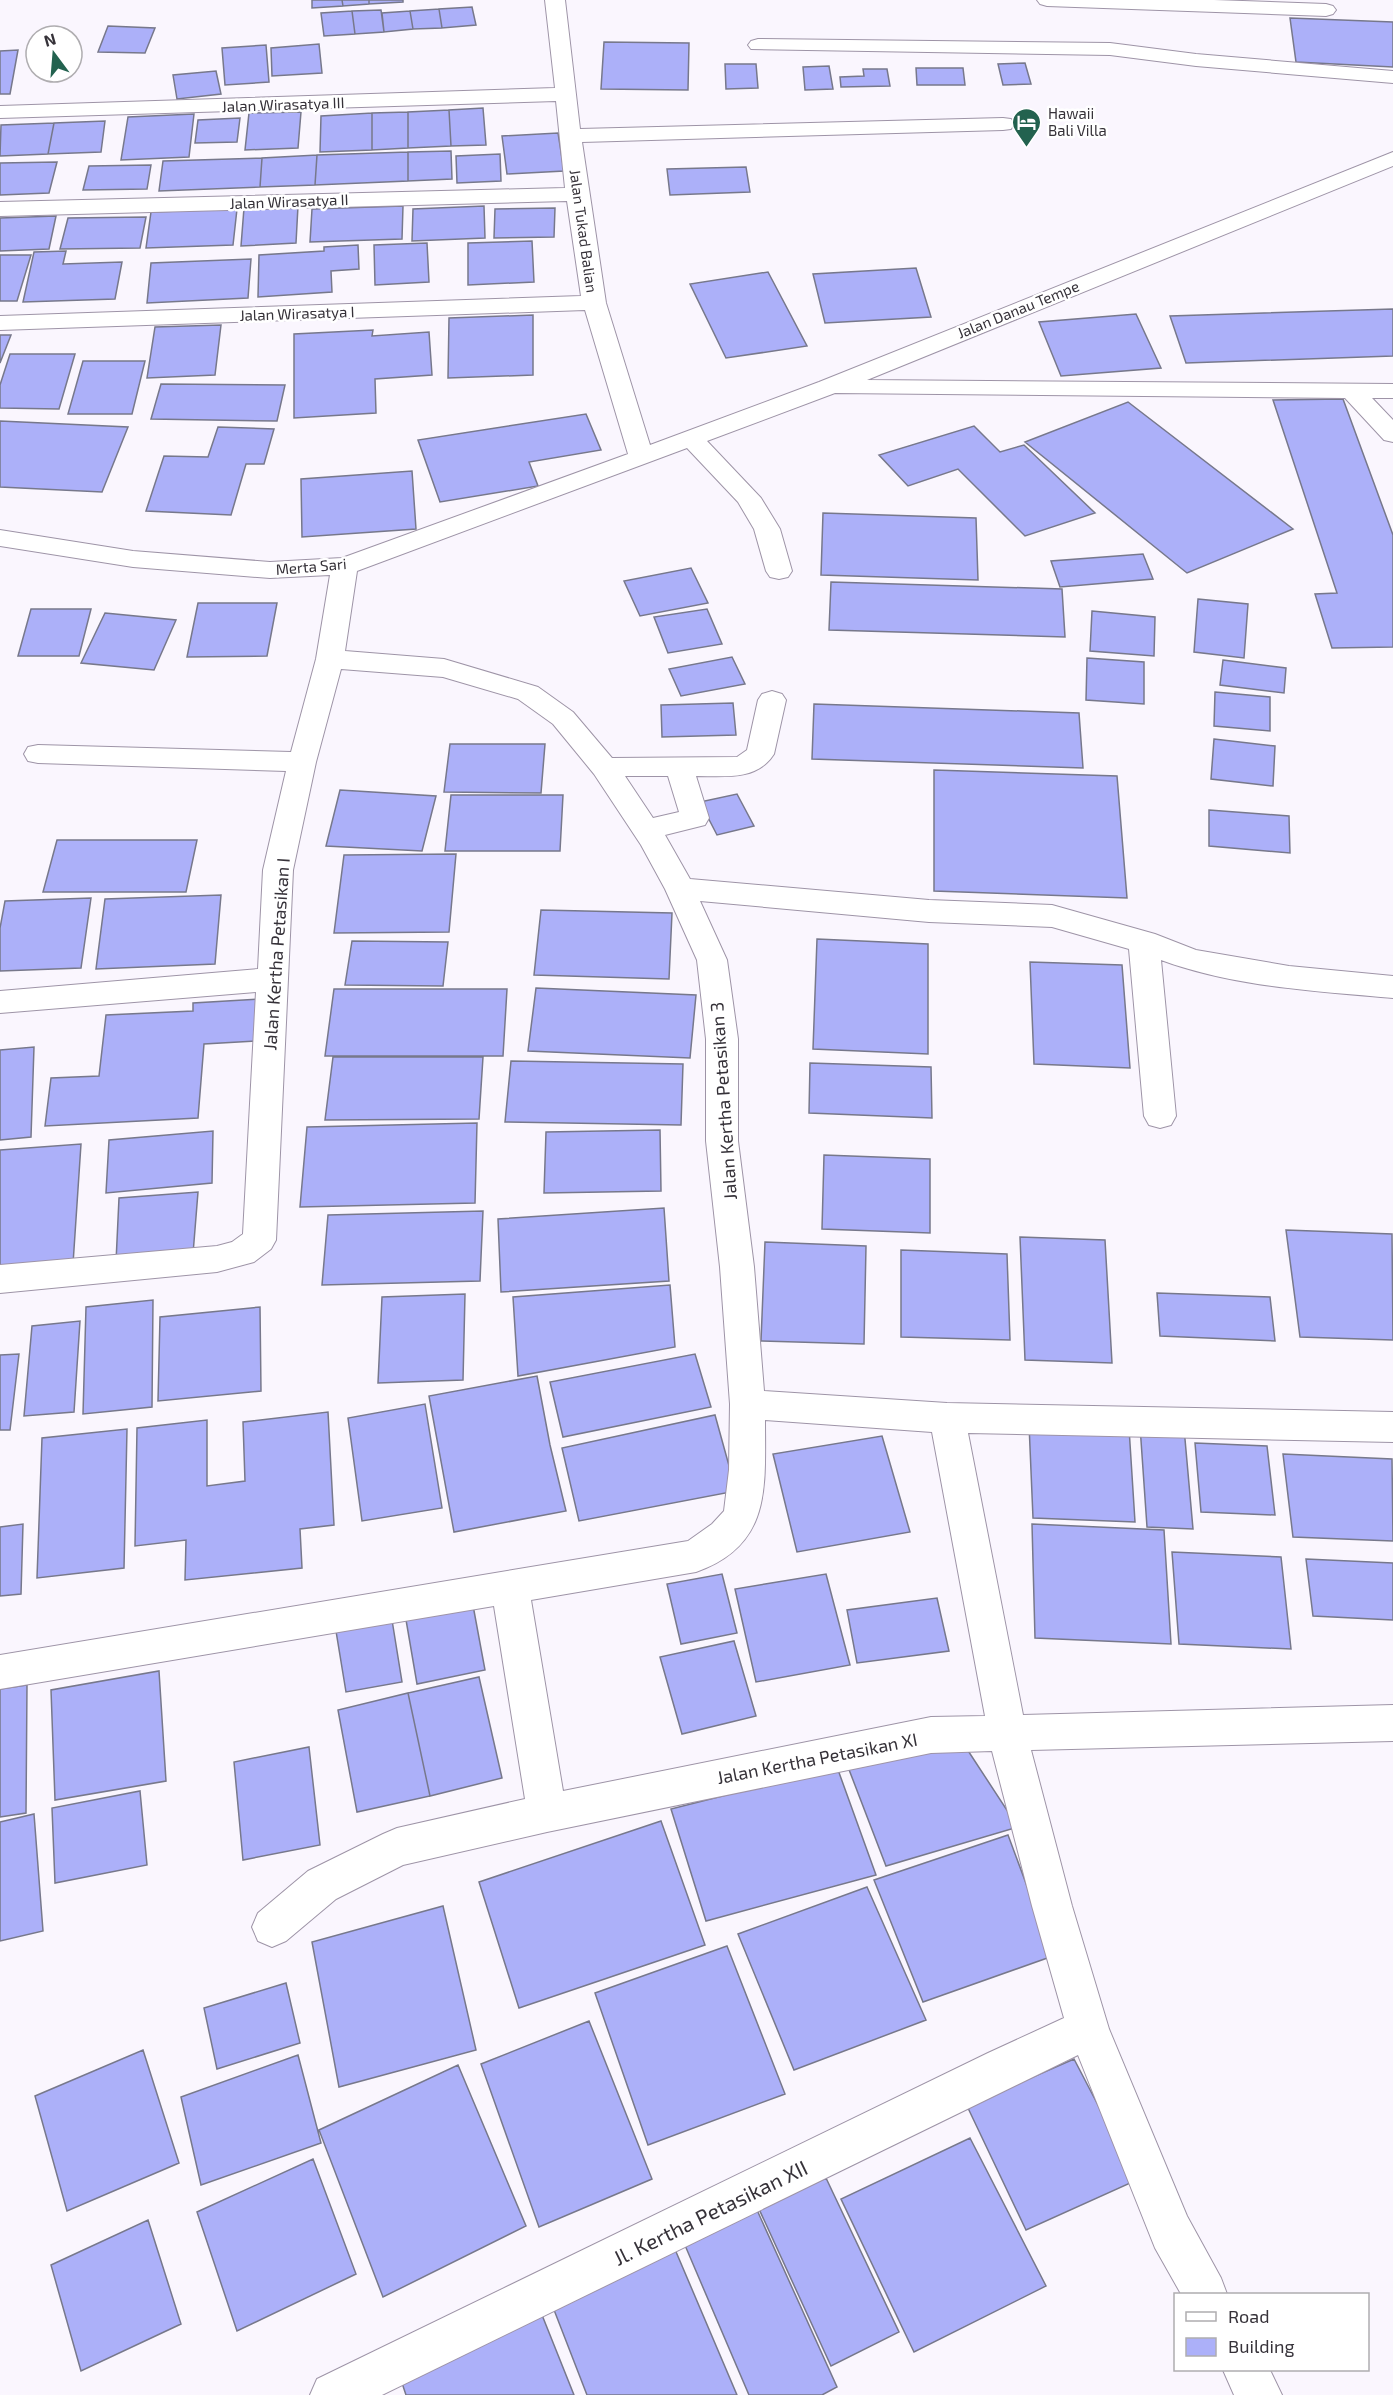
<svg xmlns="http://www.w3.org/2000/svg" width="1393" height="2395" font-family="'Exo 2',sans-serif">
<rect width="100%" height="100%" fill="#faf6fe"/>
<path fill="#acb0f9" stroke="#77788b" stroke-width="1.5" d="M312,0H342L343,6L312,8Z
M342,0H369V4L343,6Z
M369,0H403V2L369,4Z
M472,7L476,25L442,28L439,9Z
M439,9L442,28L413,29L410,11Z
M381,10L384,32L355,34L352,11Z
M352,11L355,34L324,36L321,13Z
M410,11L413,29L384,32L382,13Z
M1290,18L1393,22V67L1296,62Z
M108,26L155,28L145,53L98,52Z
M604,42L689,43L688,90L601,89Z
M319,44L322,73L272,76L271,48Z
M266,45L269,82L225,85L222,48Z
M18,50L10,94H0V51Z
M1025,63L1031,84L1003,85L998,64Z
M725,64H756L758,88L726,89Z
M829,66L833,89L805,90L803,67Z
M916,68H963L965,85H917Z
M863,69H887L890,86L841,87L840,77L864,76Z
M216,71L221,94L177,99L173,75Z
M483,108L486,145L451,146L449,110Z
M449,110L451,146L408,148V112Z
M301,112L298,148L245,150L249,113Z
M408,112V148L372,150V113Z
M372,113V150L320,152L321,116Z
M194,114L189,157L121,160L128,117Z
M240,118L237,142L195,143L198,120Z
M105,121L101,152L48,154L54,123Z
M54,123L48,154L0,156L1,125Z
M558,133L564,171L507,174L502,136Z
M451,151L452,179L408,181V152Z
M408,152V181L315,185L317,155Z
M500,154L501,181L457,183L456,156Z
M317,155L315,185L260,187L262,158Z
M262,158L260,187L159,191L163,161Z
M57,162L49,193L0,195V163Z
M151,165L147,189L83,190L89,166Z
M746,167L750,192L670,195L667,169Z
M298,206L296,243L241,246L244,208Z
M403,206L402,239L310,242L312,209Z
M484,206L485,238L412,241L413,209Z
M555,208L554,237L494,238L495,209Z
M237,209L233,245L146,248L151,212Z
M56,216L49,249L0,251V218Z
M146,217L140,248L60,249L68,218Z
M532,241L534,282L468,285V243Z
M427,243L429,282L375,285L374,245Z
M358,245L359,269L331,271L332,292L258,297L259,255L324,251V247Z
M66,251L63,264L122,262L115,299L23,302L34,252Z
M0,255H31L17,301H0Z
M251,259L248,298L147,303L151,263Z
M916,268L931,317L825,323L813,274Z
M768,272L807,346L726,358L690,284Z
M1393,309V356L1186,363L1170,316Z
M1136,314L1161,368L1061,376L1039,322Z
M533,315V375L448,378L449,318Z
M221,325L215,375L147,378L155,327Z
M373,330L372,336L429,332L432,375L375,379L376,413L294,418V334Z
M0,335H11L0,363Z
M10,354H75L59,409L0,408V385Z
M83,361H145L132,414H68Z
M161,384L285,385L277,421L151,419Z
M1343,399L1393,535V647L1332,648L1315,594L1337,593L1273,400Z
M1128,402L1293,529L1187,573L1025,442Z
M586,414L601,450L529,462L538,486L440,502L418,440Z
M0,421L128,427L102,492L0,487Z
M974,426L1000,452L1024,445L1095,513L1025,536L958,469L908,486L879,455Z
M218,427L274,429L264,464H246L231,515L146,511L164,456L208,457Z
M412,471L416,529L302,537L301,479Z
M823,513L976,518L978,580L821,575Z
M1143,554L1153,579L1060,587L1051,561Z
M691,568L708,603L640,616L624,581Z
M831,582L1062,589L1065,637L829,630Z
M1198,599L1248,604L1244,658L1194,652Z
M198,603H277L267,656L187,657Z
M31,609H91L79,656H18Z
M707,609L722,644L668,653L654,617Z
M1092,611L1155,617L1154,656L1090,651Z
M105,613L176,620L154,670L81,663Z
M732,657L745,684L681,696L669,669Z
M1087,658L1144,662V704L1086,700Z
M1223,660L1286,668L1284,693L1220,685Z
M1215,692L1270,697V731L1214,726Z
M733,703L736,735L662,737L661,705Z
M814,704L1079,713L1083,768L812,759Z
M1214,739L1275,746L1273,786L1211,779Z
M450,744H545L541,793L444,792Z
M934,770L1117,776L1127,898L934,891Z
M340,790L436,796L422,851L326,846Z
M737,794L754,826L717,835L700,802Z
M451,795H563L560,851H445Z
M1209,810L1289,816L1290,853L1209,846Z
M57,840H197L186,892H43Z
M456,854L449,932L334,933L344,855Z
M221,895L215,964L96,969L105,899Z
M91,898L81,968L0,971V928L5,901Z
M541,910L672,913L669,979L534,975Z
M817,939L928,944V1054L813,1049Z
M352,941L448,942L443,986L345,985Z
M1030,962L1122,965L1130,1068L1034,1064Z
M536,988L696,995L690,1058L528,1051Z
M334,989H507L503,1056H325Z
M259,999L257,1041L204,1044L198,1118L45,1126L51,1078L99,1076L106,1015L193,1011V1003Z
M34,1047L31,1137L0,1140V1050Z
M333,1057H483L479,1119L325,1120Z
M511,1061L683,1064L681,1125L505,1122Z
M810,1063L931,1067L932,1118L809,1113Z
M477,1123L475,1203L300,1207L307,1127Z
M660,1130L661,1191L544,1193L546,1132Z
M213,1131L212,1183L106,1193L109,1140Z
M81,1144L73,1264L0,1270V1150Z
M824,1155L930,1159V1233L822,1229Z
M198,1192L193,1254L116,1262L119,1198Z
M664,1208L669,1281L501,1292L498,1219Z
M483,1211L480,1281L322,1285L328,1215Z
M1286,1230L1392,1234L1393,1340L1300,1337Z
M1020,1237L1105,1240L1112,1363L1025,1360Z
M765,1242L866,1246L864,1344L761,1341Z
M901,1250L1007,1254L1010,1340L901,1337Z
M670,1285L675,1347L518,1376L513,1297Z
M1157,1293L1270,1297L1275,1341L1160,1336Z
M465,1294L463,1380L378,1383L382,1297Z
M153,1300L152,1407L83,1414L86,1307Z
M260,1307L261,1391L158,1401L160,1317Z
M80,1321L74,1412L24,1416L32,1326Z
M19,1354L10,1430H0V1355Z
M695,1354L711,1407L563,1437L550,1382Z
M537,1376L550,1445L566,1511L454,1532L429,1396Z
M425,1404L442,1508L362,1521L348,1418Z
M328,1412L334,1525L300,1529L302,1568L185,1580L186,1540L135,1546L137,1428L207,1420V1486L245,1481L243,1422Z
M715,1415L736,1491L579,1521L562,1448Z
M1029,1424L1129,1428L1135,1522L1033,1518Z
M1140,1426L1184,1428L1193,1529L1147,1527Z
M127,1429L124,1568L37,1578L42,1438Z
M882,1436L910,1532L797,1552L773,1454Z
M1195,1443L1267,1446L1275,1515L1201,1512Z
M1283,1454L1392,1459L1393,1541L1293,1537Z
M23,1524L21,1594L0,1596V1527Z
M1032,1524L1164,1530L1171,1644L1035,1638Z
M1172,1552L1281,1557L1291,1649L1179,1644Z
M1306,1559L1393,1563V1620L1313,1616Z
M722,1574L737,1633L681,1644L667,1584Z
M826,1574L850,1665L756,1682L735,1589Z
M937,1598L949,1651L857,1663L847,1610Z
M472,1600L485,1670L417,1684L405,1614Z
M392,1620L402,1682L346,1692L336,1631Z
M734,1641L756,1716L682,1734L660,1657Z
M159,1671L166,1781L55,1800L51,1690Z
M479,1677L502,1778L430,1796L408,1693Z
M27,1685L26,1813L0,1817V1689Z
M408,1693L430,1796L357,1812L338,1710Z
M963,1743L1018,1827L886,1866L848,1767Z
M309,1747L320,1845L243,1860L234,1762Z
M837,1767L876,1875L706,1921L671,1809Z
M140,1791L147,1865L55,1883L52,1808Z
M34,1814L43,1931L0,1941V1822Z
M661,1821L705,1945L519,2008L479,1882Z
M1008,1835L1053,1956L923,2002L874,1880Z
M867,1887L926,2020L794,2070L738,1934Z
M443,1906L476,2050L339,2087L312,1942Z
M727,1946L785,2094L648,2145L595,1993Z
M286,1983L300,2043L217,2069L204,2008Z
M589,2021L652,2179L539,2227L481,2064Z
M143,2050L179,2163L67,2211L35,2096Z
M298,2055L321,2143L201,2185L181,2097Z
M1074,2059L1137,2180L1026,2230L967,2106Z
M458,2065L526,2226L383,2297L319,2130Z
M970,2138L1046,2286L914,2352L841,2199Z
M313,2159L356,2274L237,2331L197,2212Z
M826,2178L899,2332L831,2366L759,2209Z
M757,2210L837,2387L822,2395H749L684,2243Z
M148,2220L181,2324L81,2371L51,2265Z
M671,2240L737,2395H587L549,2297Z
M540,2310L574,2395H406L400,2377Z"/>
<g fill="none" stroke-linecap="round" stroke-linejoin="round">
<defs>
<path id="minor" d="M545,0H565L580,129L1003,118L1011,119L1014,124L1011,129L1003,130L582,142L606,303L650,445L819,382L1393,152V166L867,380L1393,384V398H1372L1393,420V442L1384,440L1345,398L835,393L707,441L761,498L780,529L792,571L788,577L779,579L770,577L766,571L754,529L738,502L687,448L357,571L345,651L444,659L538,687L573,712L612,758L737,757L747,750L758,700L762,694L772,691L782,694L786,700L774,754C757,781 724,776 696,776L709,818L705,825L665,835L690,879L929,900L1052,905L1155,934L1196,950L1289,966L1393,976V998C1316,991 1234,987 1161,960L1176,1116L1171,1125L1160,1128L1149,1125L1144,1116L1129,949L1052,927L929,922L700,901L727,960L738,1039V1141L754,1267L764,1391L947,1403L1393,1412V1442L968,1433L1023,1715L1393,1705V1741L1031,1750L1072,1906L1109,2029L1187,2216L1221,2278L1227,2294H1181L1155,2248L1078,2055L382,2395H310L317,2379L988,2053L1064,2018L1032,1906L992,1751L931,1753L547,1832L403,1865L336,1899L286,1941L272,1947L258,1941L252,1927L258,1913L308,1871L383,1834L397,1828L525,1799L494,1606L0,1689V1655L688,1541L712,1524L724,1511L729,1470L730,1404L720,1267L706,1141V1039L697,960L665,889L641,845L594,774L553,724L518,699L443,677L341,669L316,762L293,870L276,1240L271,1249L254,1262L217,1272L0,1293V1265L217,1246L232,1242L243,1234L256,992L0,1013V991L258,969L263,870L286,771L38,763L28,761L24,754L28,747L38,745L291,752L316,659L330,575L270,578L133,567L0,546V530L133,551L270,562L342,558L628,454L585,310L0,330V316L581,296L567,201L0,216V202L565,188L556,101L0,118V106L555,88ZM625,776H668L679,812L653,818ZM765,1420L932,1432L985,1716L931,1717L563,1791L531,1600L696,1572C772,1545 765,1487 765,1420Z
M1037,0H1214L1326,4L1333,6L1336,10L1333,14L1326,16L1047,6L1040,4Z
M758,39L1110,43L1196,54L1393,71V83L1196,66L1110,55L751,49L748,45L751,41Z
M1223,2370H1270L1282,2395H1234Z"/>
</defs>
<use href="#minor" stroke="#9e94a7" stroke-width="2"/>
<use href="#minor" fill="#fff" fill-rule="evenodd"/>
</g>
<defs>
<symbol id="hotel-pin" viewBox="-11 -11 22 30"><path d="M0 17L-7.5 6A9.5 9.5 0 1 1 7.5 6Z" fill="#23624f" stroke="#fff"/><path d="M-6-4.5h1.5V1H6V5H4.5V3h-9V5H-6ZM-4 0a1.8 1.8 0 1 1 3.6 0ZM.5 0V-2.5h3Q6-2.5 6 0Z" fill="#fff"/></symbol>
</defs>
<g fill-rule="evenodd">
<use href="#hotel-pin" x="1010" y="106" width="33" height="45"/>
</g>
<g text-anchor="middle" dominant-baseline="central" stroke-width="5" stroke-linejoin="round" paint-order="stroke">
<g font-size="15" fill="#363239" stroke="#fff">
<text transform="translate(283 104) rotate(-2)">Jalan Wirasatya III</text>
<text transform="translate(289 201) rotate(-2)">Jalan Wirasatya II</text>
<text transform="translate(584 231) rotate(82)">Jalan Tukad Balian</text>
<text transform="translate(1018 309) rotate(-22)">Jalan Danau Tempe</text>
<text transform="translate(297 313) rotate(-2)">Jalan Wirasatya I</text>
<text transform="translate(311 566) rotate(-5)">Merta Sari</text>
</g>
<g font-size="15" fill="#363239" stroke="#fff" text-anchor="start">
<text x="1048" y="113">Hawaii<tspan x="1048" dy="17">Bali Villa</tspan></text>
</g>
<g font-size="18" fill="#363239" stroke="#fff">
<text transform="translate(276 954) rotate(-86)">Jalan Kertha Petasikan I</text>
<text transform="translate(723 1101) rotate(-94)">Jalan Kertha Petasikan 3</text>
<text transform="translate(817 1758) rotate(-11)">Jalan Kertha Petasikan XI</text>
</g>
<g font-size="21" fill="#363239" stroke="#fff">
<text transform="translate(710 2212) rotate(-26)">Jl. Kertha Petasikan XII</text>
</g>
</g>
<rect x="1174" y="2293" width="195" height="78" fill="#ffffff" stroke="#afadb0" stroke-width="1.5"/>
<rect x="1186" y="2312" width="30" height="9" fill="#ffffff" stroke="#afadb0" stroke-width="1.5"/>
<text x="1228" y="2323" font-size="18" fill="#363239">Road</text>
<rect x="1186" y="2338" width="30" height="18" fill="#acb0f9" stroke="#afadb0" stroke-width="1.5"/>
<text x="1228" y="2353" font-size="18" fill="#363239">Building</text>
<g transform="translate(54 54) rotate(344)"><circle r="28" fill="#ffffff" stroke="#afadb0" stroke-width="1.5"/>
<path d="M0-4.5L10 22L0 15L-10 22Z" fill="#23624f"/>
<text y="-9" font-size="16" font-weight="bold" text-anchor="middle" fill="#363239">N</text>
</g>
</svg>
